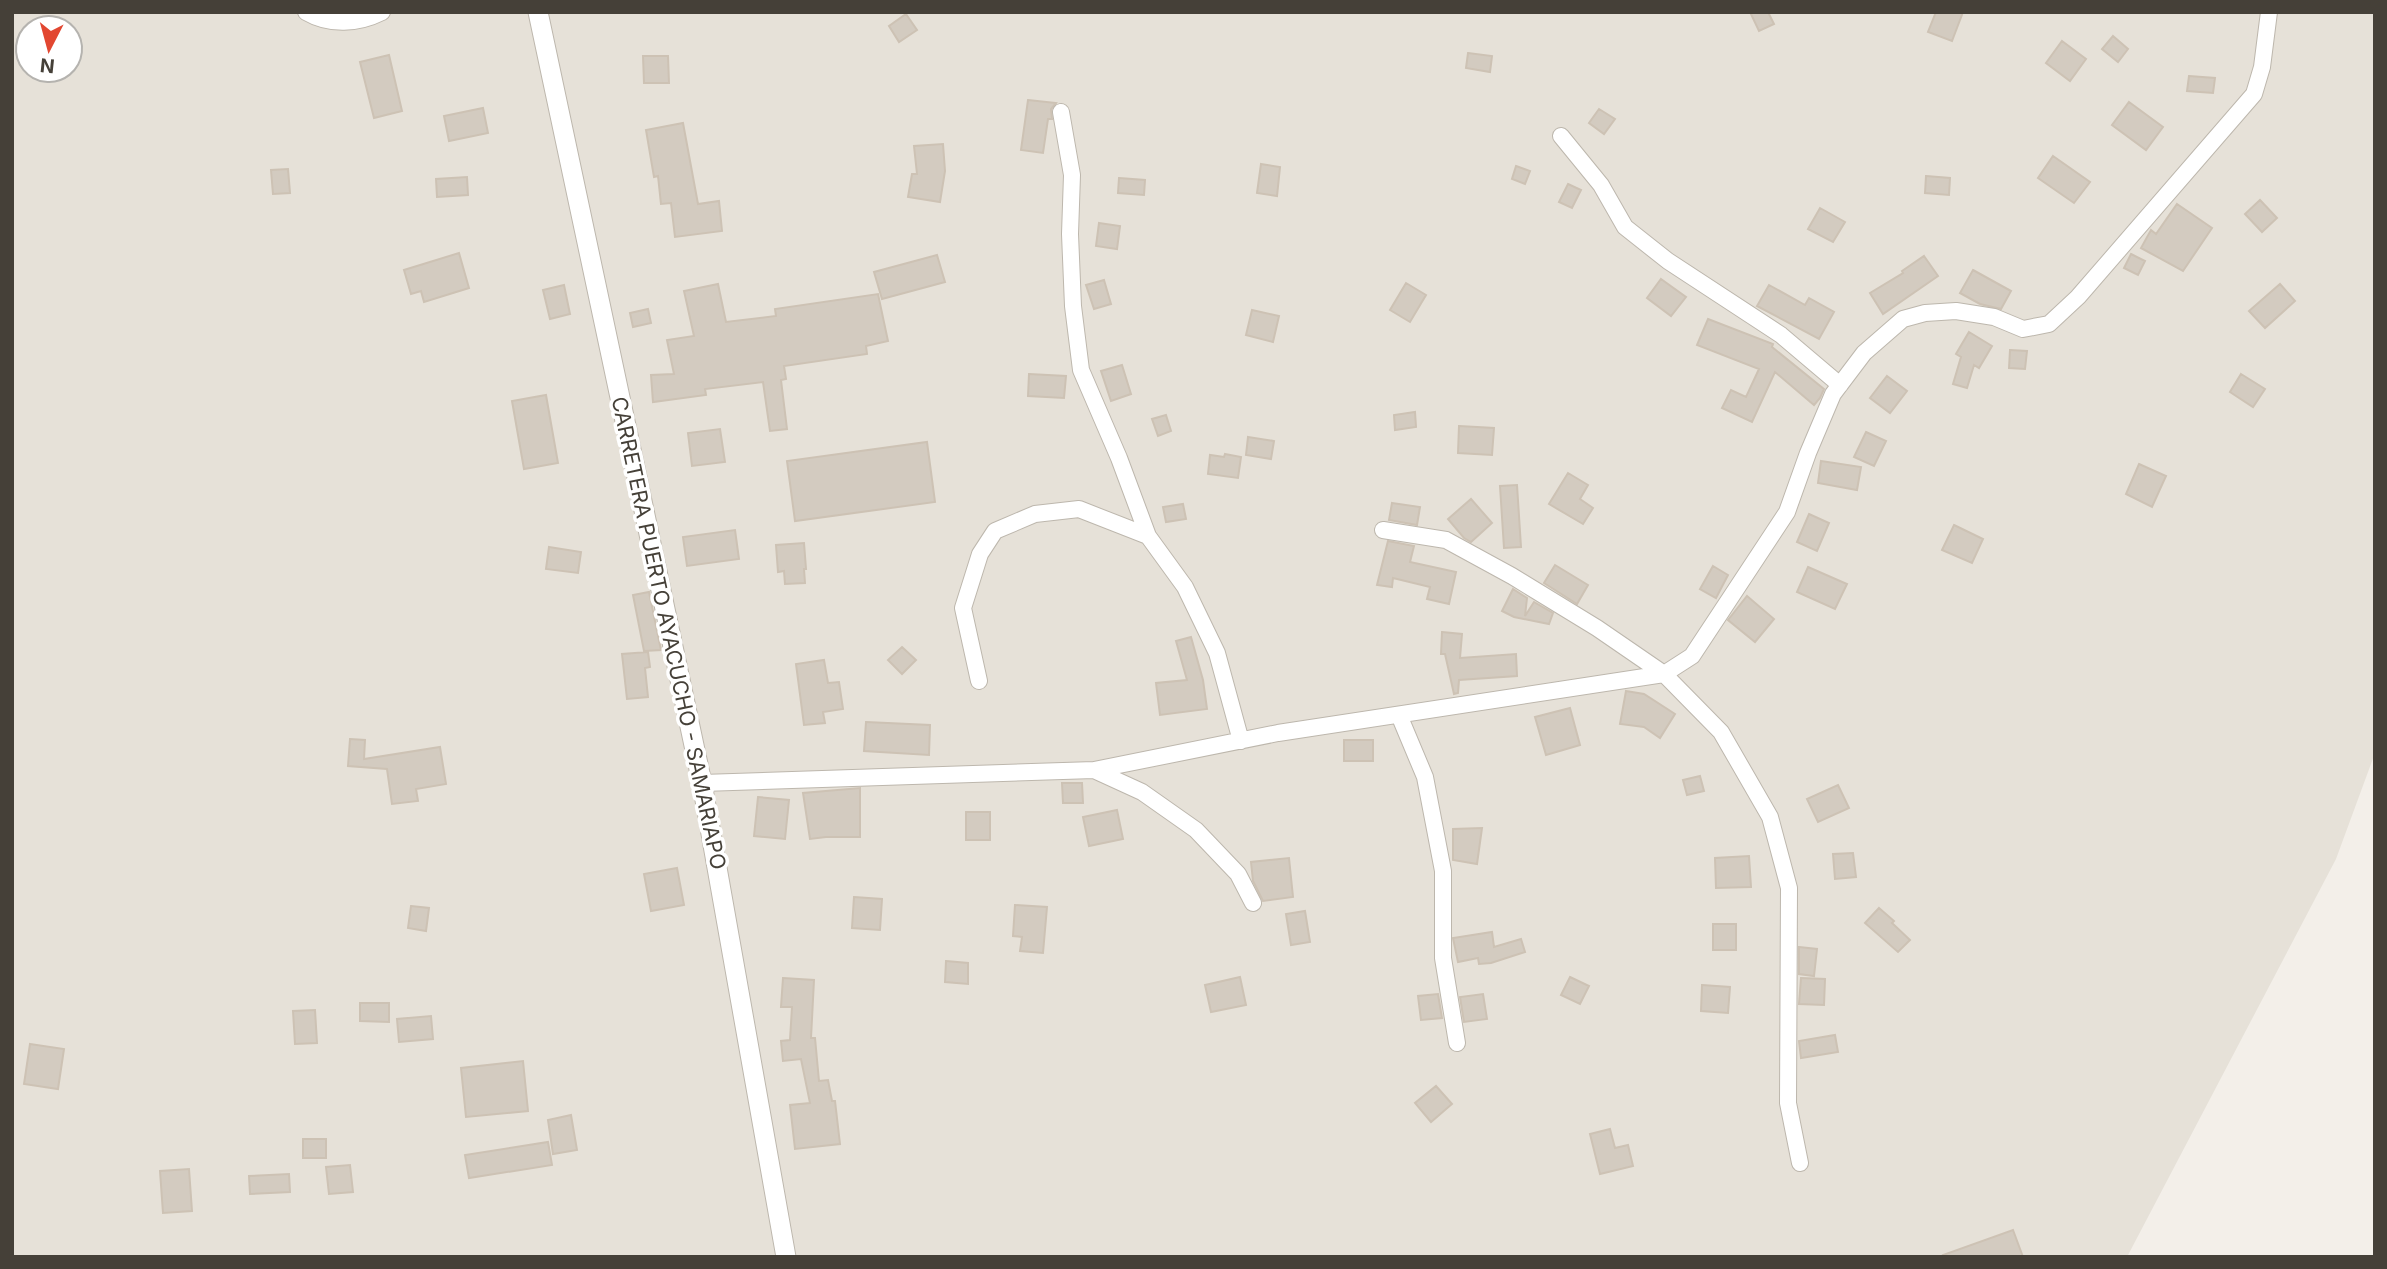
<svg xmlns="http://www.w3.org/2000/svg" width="2387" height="1269" font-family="Inter,sans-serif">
<rect width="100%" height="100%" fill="#f3efe9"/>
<path fill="#e6e1d8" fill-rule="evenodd" d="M12,12H2375V753L2336,859L2127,1257H12ZM28,28H70V70H28Z"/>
<path fill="#d3cbc0" stroke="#cdc2b4" stroke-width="2" d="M1750,12H1768L1774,24L1759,31Z
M1936,12H1963L1952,41L1928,32Z
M906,14L917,30L899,42L889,26Z
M2113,36L2128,49L2118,62L2102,49Z
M2062,41L2086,59L2070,81L2046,63Z
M1468,53L1492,56L1490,72L1466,68Z
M389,55L402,111L374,118L360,62Z
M643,56H668L669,83H644Z
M2189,76L2215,78L2213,93L2187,91Z
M1028,100L1056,103L1051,109L1052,119H1048L1043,153L1021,150Z
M2129,102L2163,127L2146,150L2112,125Z
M483,108L488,133L449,141L444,116Z
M1599,109L1615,119L1604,134L1589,123Z
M683,123L698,204L719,201L722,231L675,237L671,203L661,204L658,176L654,177L646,130Z
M943,144L945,171L940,202L908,197L912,174H917L914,146Z
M2053,156L2090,182L2074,203L2038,178Z
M1261,164L1280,167L1277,196L1257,193Z
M1516,166L1530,171L1525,184L1512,179Z
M288,169L290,193L273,194L271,170Z
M1926,176L1950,178L1949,195L1925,193Z
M467,177L468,195L437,197L436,179Z
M1119,178L1145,180L1144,195L1118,193Z
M1568,184L1581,190L1572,208L1559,202Z
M2260,200L2277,218L2262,232L2245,214Z
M2177,204L2212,228L2183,271L2141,248L2151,230L2156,234Z
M1820,208L1845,222L1833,242L1808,229Z
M1099,223L1120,226L1117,249L1096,246Z
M459,253L469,288L424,302L421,291L411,294L404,270Z
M2131,254L2145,261L2138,275L2124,268Z
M937,255L945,282L882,299L874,272Z
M1924,256L1938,276L1883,314L1870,293L1903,273L1902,271Z
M1973,270L2011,291L2001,309L1980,304L1960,293Z
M1661,279L1686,297L1671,316L1647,298Z
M1104,280L1111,304L1094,309L1086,285Z
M1406,283L1426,295L1410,322L1390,310Z
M718,284L726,322L776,316L775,309L878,294L888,341L866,346L867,354L784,366L786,379L781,380L787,429L770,431L763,382L705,389L706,395L653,402L651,375L674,374L667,340L694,336L684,291Z
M2280,284L2295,301L2265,328L2249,311Z
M564,285L570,314L550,319L543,290Z
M1769,285L1805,305L1809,298L1834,312L1819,339L1757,306Z
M648,309L651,323L633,327L630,313Z
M1252,310L1279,316L1273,342L1246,335Z
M1708,319L1773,344L1772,347L1824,389L1820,398L1814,405L1775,372L1752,422L1722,408L1731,390L1746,397L1759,369L1697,345Z
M1969,332L1992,346L1979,368L1974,365L1967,388L1953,384L1961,357L1956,354Z
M2010,350L2027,351L2025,369L2009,368Z
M1122,365L1131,394L1111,401L1101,371Z
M1029,374L1066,376L1064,398L1028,396Z
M2241,374L2265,389L2253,407L2230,392Z
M1887,376L1907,391L1890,413L1870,398Z
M546,395L558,463L524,469L512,401Z
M1415,412L1416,427L1395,430L1394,415Z
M1166,415L1171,431L1158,436L1152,419Z
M1459,426L1494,428L1492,455L1458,453Z
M720,429L725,462L692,466L688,433Z
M1866,432L1886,441L1874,466L1854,457Z
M1248,437L1274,441L1271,459L1246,455Z
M927,442L935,502L795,521L787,461Z
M1225,454L1241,457L1238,478L1208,474L1210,455L1224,457Z
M1821,461L1861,467L1857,490L1818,483Z
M2139,464L2166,476L2152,507L2126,494Z
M1568,473L1588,485L1580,499L1593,508L1583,524L1549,504Z
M1517,485L1521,547L1504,548L1500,486Z
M1471,499L1492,523L1471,542L1464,538L1448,519Z
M1392,503L1420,507L1417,525L1389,520Z
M1183,504L1186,519L1166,522L1163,507Z
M1809,514L1829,523L1817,551L1797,542Z
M1954,525L1983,539L1972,563L1942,550Z
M735,530L739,559L687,566L683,537Z
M1388,541L1414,546L1410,562L1456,572L1449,604L1427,599L1430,587L1393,578L1392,587L1377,585Z
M804,543L806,569H804L805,583L785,584L784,571L778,572L776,545Z
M549,547L581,552L578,573L546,569Z
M1555,565L1588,585L1577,604L1544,583Z
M1713,566L1728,575L1716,598L1700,589Z
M1808,567L1847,584L1835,609L1797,592Z
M1513,589L1527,598L1525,616L1534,602L1553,613L1549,624L1514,617L1502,611Z
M649,592L661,650L644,651L633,595Z
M1747,596L1774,619L1755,642L1728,620Z
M1442,632L1462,634L1460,658L1516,654L1517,676L1459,680L1458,693L1454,694L1445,654H1441Z
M1191,637L1203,680L1207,709L1160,715L1156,683L1187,680L1176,641Z
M902,647L916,660L902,674L888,660Z
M648,652L650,667L645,668L648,697L627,699L622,654Z
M824,660L828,683L839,682L843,709L823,712L825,723L804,725L796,664Z
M1626,691L1644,694L1675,714L1660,738L1644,727L1620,724Z
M1570,708L1580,745L1546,755L1535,717Z
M866,722L930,725L929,755L864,751Z
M350,739L365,740L364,759L440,747L446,784L416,789L418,801L392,804L387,769L348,766Z
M1344,740H1373V761H1344Z
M1700,776L1704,791L1687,795L1683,780Z
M1062,783H1082L1083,803H1063Z
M1838,785L1849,808L1818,822L1807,799Z
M860,788V837H826L810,839L803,793Z
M758,797L789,800L785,839L754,836Z
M1117,810L1123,839L1089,846L1083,817Z
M966,812H990V840H966Z
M1482,828L1477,864L1453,860V829Z
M1853,853L1856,877L1835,879L1833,854Z
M1749,856L1751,887L1716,888L1715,858Z
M1289,858L1293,897L1263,901L1253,881L1251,862Z
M677,868L684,905L651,911L644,874Z
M854,897L882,899L880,930L852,928Z
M1015,905L1047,907L1043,953L1020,951L1022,937L1013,936Z
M411,906L429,908L426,931L408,928Z
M1879,908L1894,921L1892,923L1910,940L1898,952L1865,923Z
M1305,911L1310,942L1291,945L1286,914Z
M1713,924H1736V950H1713Z
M1492,932L1494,947L1521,939L1525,952L1491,963L1479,964L1478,958L1458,962L1453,938Z
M1799,947L1817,949L1814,976L1799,974Z
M946,961L968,963V984L945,982Z
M1240,977L1246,1005L1211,1012L1205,985Z
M1570,977L1589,986L1580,1004L1561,995Z
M783,978L814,980L811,1038H815L819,1081L828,1080L832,1101H835L840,1144L795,1149L790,1105L810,1103L801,1059L783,1061L781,1041L790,1040L792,1007H781Z
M1801,978L1825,979L1824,1005L1799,1004Z
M1702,985L1730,987L1728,1013L1701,1011Z
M1438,994L1442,1018L1421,1020L1418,996Z
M1483,994L1487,1019L1464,1022L1460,997Z
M360,1003H389V1022L360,1021Z
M315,1010L317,1043L295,1044L293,1011Z
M431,1016L433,1039L399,1042L397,1019Z
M1835,1035L1838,1052L1801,1058L1799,1041Z
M30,1044L64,1049L58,1089L24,1084Z
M523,1061L528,1111L466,1117L461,1068Z
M1436,1086L1452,1104L1431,1122L1415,1103Z
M571,1115L577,1150L553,1154L548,1120Z
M1610,1129L1615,1148L1628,1145L1633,1166L1600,1174L1590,1134Z
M303,1139H326V1158H303Z
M548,1142L552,1165L469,1178L465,1155Z
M350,1165L353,1192L329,1194L326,1167Z
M189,1169L192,1211L163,1213L160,1171Z
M289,1174L290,1192L250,1194L249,1176Z
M2013,1230L2023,1257H1944L1943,1255Z"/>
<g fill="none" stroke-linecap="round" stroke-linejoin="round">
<defs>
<path id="minor" d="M306,12C330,26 358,24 382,12
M1061,112L1072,175L1070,234L1073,306L1081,370L1119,458L1148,536
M1561,136L1601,185L1625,227L1668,261L1781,335L1840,385
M1383,530L1446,540L1512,576L1597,628L1664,674L1721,732L1770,817L1789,888L1788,1103L1800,1163
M979,681L963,608L980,554L995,531L1035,514L1079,509L1148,536L1185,587L1217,653L1241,741
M1399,715L1425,777L1443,871V958L1457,1043
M1094,770L1142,792L1196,830L1238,874L1253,903
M702,783L1094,770L1278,733L1664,674L1692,656L1787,512L1808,453L1833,394L1864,353L1903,319L1925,313L1956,311L1994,317L2023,329L2049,324L2078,297L2254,94L2262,67L2269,12"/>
<path id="tertiary" d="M538,12L702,783L786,1257"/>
</defs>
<use href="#minor" stroke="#bdb7ad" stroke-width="18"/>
<use href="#tertiary" stroke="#bdb7ad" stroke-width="21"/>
<use href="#minor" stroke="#fff" stroke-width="16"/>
<use href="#tertiary" stroke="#fff" stroke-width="19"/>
</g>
<g text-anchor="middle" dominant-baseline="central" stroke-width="7" stroke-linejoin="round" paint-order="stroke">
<g font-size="21" fill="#454038" stroke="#fff">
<text transform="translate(669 633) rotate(78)">CARRETERA PUERTO AYACUCHO - SAMARIAPO</text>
</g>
</g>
<rect width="2387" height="1269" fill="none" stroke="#454038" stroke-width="28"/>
<g transform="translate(49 49) rotate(186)"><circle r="33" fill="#ffffff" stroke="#b5b3af" stroke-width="2"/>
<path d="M0-5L12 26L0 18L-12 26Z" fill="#e24731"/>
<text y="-10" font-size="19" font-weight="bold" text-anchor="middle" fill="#454038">N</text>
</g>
</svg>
